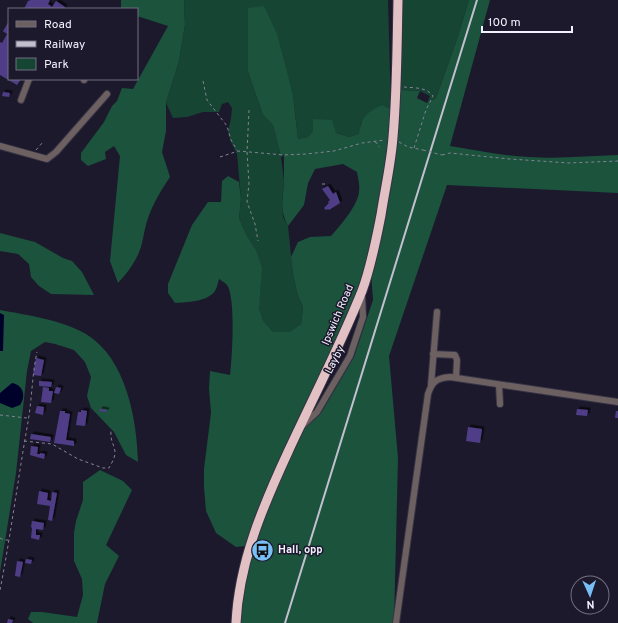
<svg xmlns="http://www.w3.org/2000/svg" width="618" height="623" font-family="Overpass,sans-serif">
<defs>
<filter id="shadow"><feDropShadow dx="2.5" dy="-2.5" stdDeviation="0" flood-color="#0009"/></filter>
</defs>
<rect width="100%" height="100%" fill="#1c192c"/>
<path fill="#164533" d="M184,0H388L391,110L361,123L360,134L349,137L336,133L313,120V131L308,137L298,139L293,95L285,68L248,42V72L263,115L273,125L281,157L284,181L282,201L283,217L288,226L293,274L297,293L303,307L301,324L289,332H273L263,320L259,308V288L256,250L246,234L239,218L241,199L237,154L231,142L228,132L231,118L232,108L228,102L222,104L219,112H203L187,117L173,118L166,103L179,61L185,25Z
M402,0H469L457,39L436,98L427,103L430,96L420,91L401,90Z"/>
<path fill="#1b533d" d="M121,0H184L185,25L179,61L166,103V131L162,152L170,177C161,190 153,204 148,218C145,226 144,235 142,243C138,259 129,271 118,283L110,261L120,156L114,146L105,152L106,159L88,166L81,160V153L104,122L112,106L117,101L122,88L133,89L168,26L137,16V9H121Z
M469,0H490L450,146C476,150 502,156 529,157C559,159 588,156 618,155V193L447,185L389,356L398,458L394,623H240L246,577L254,548L268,508L303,429L321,413L354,357L373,300L371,273L400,91L401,90L420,91L417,98L427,103L436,98L457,39Z
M264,6L277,34L293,95L298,139L308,137L313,131V119L332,120L336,133L349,137L359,134C362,116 366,113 382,105L391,110L387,166L365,272L246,546L236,547L216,533L206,511L204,487V469L211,413L209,388L210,371L230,375C232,358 236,298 227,285C225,283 221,280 219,279C218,282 217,288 215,291C207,302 187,302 175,303L168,293V284L192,225L208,202H221L222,181L228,176L239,182L241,199L239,218L246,234L256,250L262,268L259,308L263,320L273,332H289L301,324L303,307L297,293L293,274L291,257L298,242L310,237L331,236C340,226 359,204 359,191C360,185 358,178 357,172L343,164L315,169L308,183L304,205L288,226C279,209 283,199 284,181C284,173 284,164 284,155L281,157L273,125L263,115L248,72V8Z
M0,233L35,242L63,258L72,261L82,272L94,295L51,294L39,286L31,277L29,264L18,254L0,251Z
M0,310C27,315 62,320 86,334C126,358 137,419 138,462L126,455L114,432L91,408L87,396L91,377L85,362L74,350L55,344L45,342L31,351L27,371L16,473L0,572Z
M100,470L123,481L132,490L106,545L119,556L105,584L97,623H33L28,619L31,612H42L77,617L83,595L82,579L74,561V533L76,521L83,500V482Z"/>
<path fill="#00012b" d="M0,313L4,315L3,351H0Z
M12,383C24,385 26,397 20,405L12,408L0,403V393Z"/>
<path fill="#4f3e87" filter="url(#shadow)" d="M31,0H50L48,4L52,7L56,1L65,7L64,9H24L28,1Z
M9,21V79H21L17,85L0,75V42L2,43L7,34L4,32L3,31Z
M3,92L10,93L9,97L2,96Z
M328,186L333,194L336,192L340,203L329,210L328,209L326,210L324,208L329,203L328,202L330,200L322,189Z
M36,358L44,360L41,376L33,375Z
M39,381L52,382L51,387L39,386Z
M43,387L49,388V391H53L51,403L41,402Z
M56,387L61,388L59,394L54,393Z
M37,406L44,407L43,415L35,413Z
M100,409L107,410L106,412L99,411Z
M577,409L588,410L587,416L576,415Z
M81,410L87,411L85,426L76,425L78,412H81Z
M60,411H65V413L70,414L66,440L74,441V446L54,443Z
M616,411H618V418H615Z
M468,427L482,429L480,443L466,441Z
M31,434L51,437L50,442L30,439Z
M31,446L38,447L37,454H40V453L45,454L44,459L30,455Z
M39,491L48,493L47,500L51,501L52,492L57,493L52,521L48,520L50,506L37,504Z
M32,521L44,523L43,530L36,529V535H40L39,540L31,538L32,528L31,527Z
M26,559L32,560L31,564L25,563Z
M17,561L23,562L20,577L15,576Z
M8,619L13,620L12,623H7Z"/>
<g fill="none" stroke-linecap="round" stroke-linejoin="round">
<defs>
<path id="minor" d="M84,80V79
M21,100L29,79
M0,146L47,159L56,152L107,94
M433,354L455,355L457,360L456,378
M431,385L437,312
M499,385L500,404
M303,425L317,412L350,356L363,317L362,296
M396,623L428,394C432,382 436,378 450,377L618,402"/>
<path id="highway" d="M236,623C239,562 263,506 288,452C313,398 340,346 362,291C371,267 376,240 381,215C385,189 391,164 393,137C397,92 397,46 398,0"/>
</defs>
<use href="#minor" stroke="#363345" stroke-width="8"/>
<use href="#highway" stroke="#363345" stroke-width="11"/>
<path stroke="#858394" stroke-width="1" stroke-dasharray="3 3" stroke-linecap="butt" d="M203,81L207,100L227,126L231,140L237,150
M404,87C414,88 427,87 433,96L426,110L414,148
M249,110L247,152L249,183L247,202L255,224L258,241
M375,142L378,144L379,147
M399,142L408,147L423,150
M36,150L43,142
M442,155L450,153L510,159L569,163L618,161
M220,157L238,151L284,155L306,154L334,151L362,143L385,140
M322,184H327
M0,415L27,418
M24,441L52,444L78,459L103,468H109C111,464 115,458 115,453C115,445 110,442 111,431
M0,538L4,540H9
M0,590C11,534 18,478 28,422C32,399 32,375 37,352"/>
<use href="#minor" stroke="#6d6061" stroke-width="6"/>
<use href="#highway" stroke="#e2c1c4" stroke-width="9"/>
<path stroke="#c2c0cf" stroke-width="2" d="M285,623L477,0"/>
<path stroke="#858394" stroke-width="1" stroke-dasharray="3 3" stroke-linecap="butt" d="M423,150L442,155"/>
</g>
<defs>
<symbol id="bus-disc" viewBox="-11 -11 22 22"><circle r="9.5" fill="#78bff7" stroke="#1c192c"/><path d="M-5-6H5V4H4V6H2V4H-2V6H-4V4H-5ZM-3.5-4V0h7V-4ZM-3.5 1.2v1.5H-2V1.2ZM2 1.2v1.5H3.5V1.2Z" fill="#111"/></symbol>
</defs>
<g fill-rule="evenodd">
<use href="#bus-disc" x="250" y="538" width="25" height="25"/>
</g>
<g text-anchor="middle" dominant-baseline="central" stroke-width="3" stroke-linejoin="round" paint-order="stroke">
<g font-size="11" fill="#f2f1ff" stroke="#1c192c">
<text transform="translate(338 315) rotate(-67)">Ipswich Road</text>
<text transform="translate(335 360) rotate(-63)">Layby</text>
</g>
<g font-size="11" font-weight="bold" fill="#f2f1ff" stroke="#1c192c" text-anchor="start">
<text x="278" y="550">Hall, opp</text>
</g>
</g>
<rect x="8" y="8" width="130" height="72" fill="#1c192c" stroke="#726f80"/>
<rect x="16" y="21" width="20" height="6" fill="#6d6061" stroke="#726f80"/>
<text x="44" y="28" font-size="12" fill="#f2f1ff">Road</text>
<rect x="16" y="41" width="20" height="6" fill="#c2c0cf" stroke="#726f80"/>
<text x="44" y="48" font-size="12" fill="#f2f1ff">Railway</text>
<rect x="16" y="58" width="20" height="12" fill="#164533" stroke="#726f80"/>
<text x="44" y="68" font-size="12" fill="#f2f1ff">Park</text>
<g transform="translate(590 595) rotate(177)"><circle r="19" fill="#1c192c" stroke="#726f80"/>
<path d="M0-3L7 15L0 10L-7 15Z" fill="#78bff7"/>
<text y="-6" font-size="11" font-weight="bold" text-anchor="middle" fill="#f2f1ff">N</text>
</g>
<path d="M482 26v6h90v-6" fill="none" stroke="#f2f1ff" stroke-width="2"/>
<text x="488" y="26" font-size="12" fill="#f2f1ff" stroke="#1c192c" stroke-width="3" paint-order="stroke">100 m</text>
</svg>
